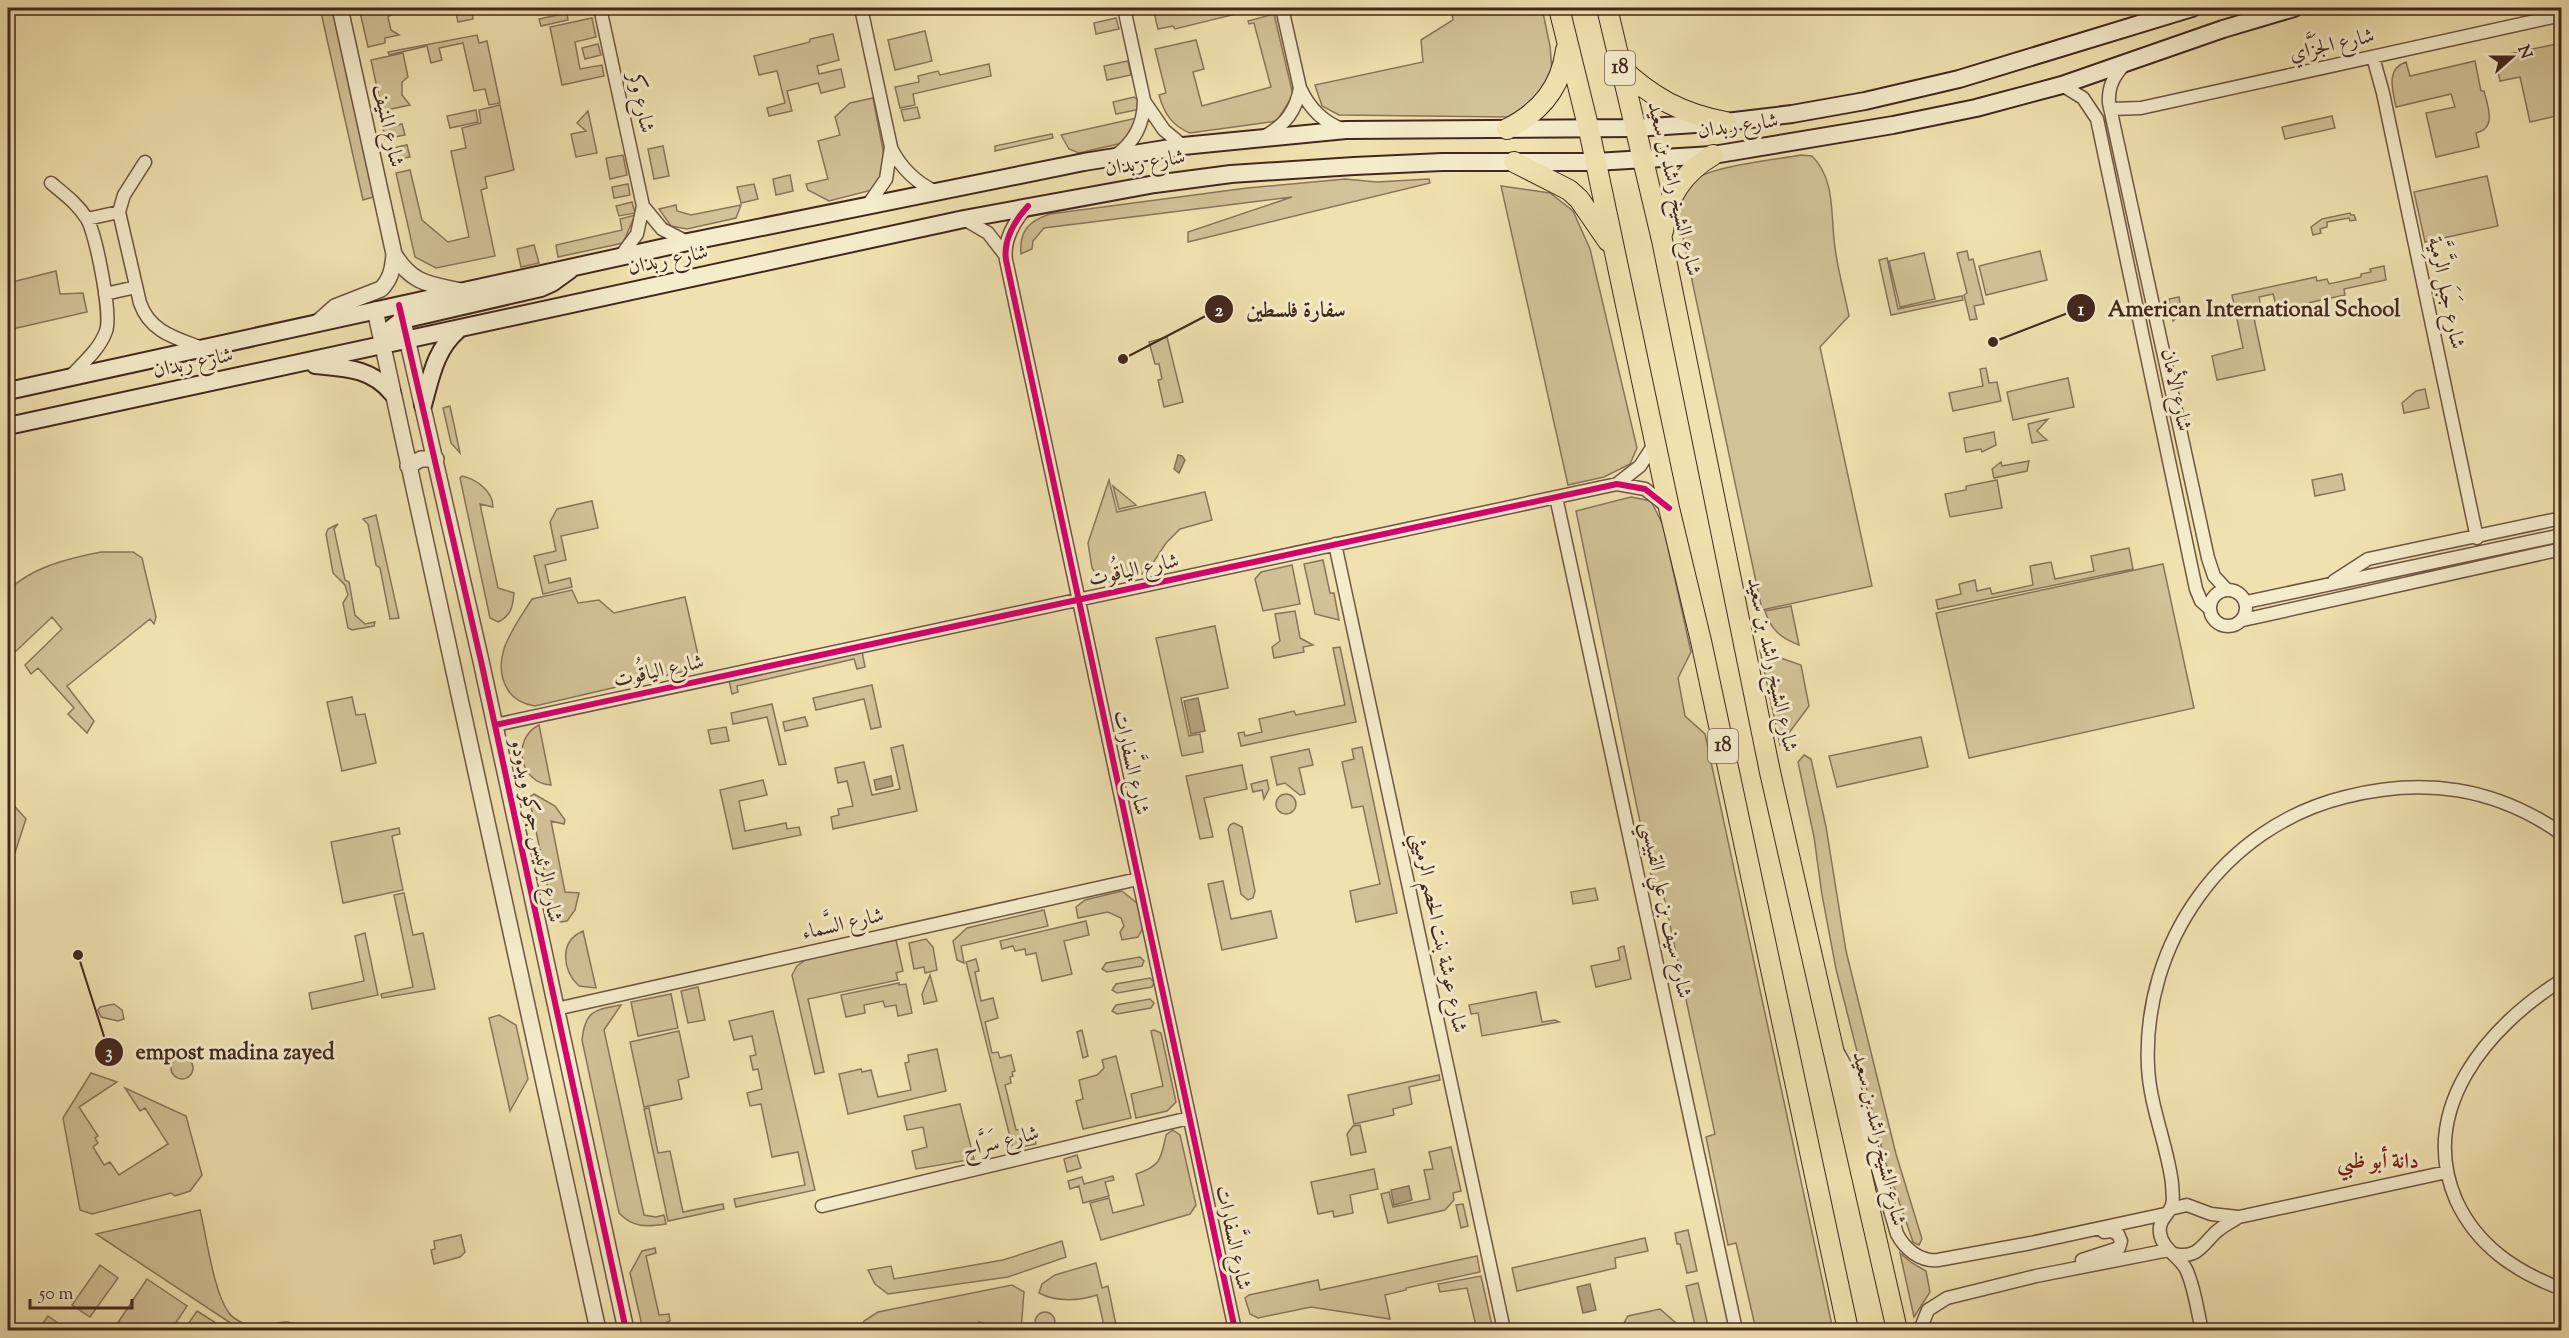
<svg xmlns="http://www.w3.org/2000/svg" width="2569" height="1338" font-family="'Sorts Mill Goudy',Amiri,serif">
<rect width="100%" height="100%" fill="#f0e2b0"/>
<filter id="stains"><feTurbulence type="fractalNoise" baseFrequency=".00333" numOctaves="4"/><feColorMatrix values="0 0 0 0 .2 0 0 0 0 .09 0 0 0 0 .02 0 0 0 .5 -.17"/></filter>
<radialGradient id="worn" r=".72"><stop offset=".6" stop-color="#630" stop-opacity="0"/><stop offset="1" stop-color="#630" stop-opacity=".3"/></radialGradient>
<path fill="#d2c297" stroke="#8a745a" stroke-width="1.5" d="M320,8H334L377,196L363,200Z
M359,8H394L395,12L388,17L391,30L399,35L385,38V43L368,47Z
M455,8H471L473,19L458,22Z
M1153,8H1243L1244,12L1175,29L1173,26L1158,29Z
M1451,8H1542L1550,46L1553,82L1528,108L1508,117L1339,115L1322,106L1315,85L1423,62L1421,40L1453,20Z
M567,13L568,20L541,26L539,19Z
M1274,14L1293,95L1277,121L1190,133C1172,126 1164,113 1159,95L1166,93L1155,49L1196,40L1204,69L1193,72L1202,106L1271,87L1254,23L1249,24L1248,21Z
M592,18L596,37L575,42L580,69L602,65L604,76L562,85L550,27Z
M1116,18L1119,29L1096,34L1094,23Z
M925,31L932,61L895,70L888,40Z
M833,34L839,60L817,66L819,74L841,69L845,87L821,93L818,83L787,91L792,111L769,116L767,108L785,103L777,71L759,75L754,56L810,42V39Z
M477,35L479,43L487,41L500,103L489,105L485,89L474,91L463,43L439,48L442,60L431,63L427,46L389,55L388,52Z
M2561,43V115L2530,122L2520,77L2500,81L2495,57Z
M598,44L601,55L585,59L582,48Z
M403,53L408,77L402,82V95L410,105L382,111L371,60Z
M1128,61L1131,75L1107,80L1104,66Z
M2475,61L2481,91H2484C2488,107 2497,128 2476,133L2479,147L2436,157L2426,113L2455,107L2451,94L2396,107C2393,91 2385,69 2406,62L2410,76Z
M989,64L991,76L913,94L915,105L900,108L895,87L919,82L918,76L938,71L940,75Z
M1134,97L1140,102L1141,109L1116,114L1113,102Z
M873,98L885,160L876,189L829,201L808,190L806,184L828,179L818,141L840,135L835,117L850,103Z
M500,105L514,170L485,177L487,188L481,190L495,256L436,268L415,257L396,173L410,170L422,220L448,242L469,237L451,151L466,148L462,128L481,123L479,110Z
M917,107L920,118L904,121L901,110Z
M476,110L478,122L450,128L447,116Z
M588,111L597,153L576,157L571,134L586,131L577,123Z
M2332,116L2335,128L2285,139L2282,127Z
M1141,117L1131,141L1079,153L1069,149L1061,135Z
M402,124L405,135L385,139L383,128Z
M1052,134L1053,138L995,151V146Z
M407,145L410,157L390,161L388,149Z
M663,146L669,176L654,179L648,149Z
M623,155L627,175L610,179L606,158Z
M1801,155L1812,156C1834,178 1831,209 1834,239C1836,264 1844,291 1849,316L1820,347L1872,586L1762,610L1679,219C1679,207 1679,194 1688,184C1705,166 1775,160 1801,155Z
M790,175L793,191L776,195L773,179Z
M2487,176L2498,226L2425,242L2414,192Z
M1345,179L1377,182L1429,179L1430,183L1188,242V232L1292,197L1044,228L1033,241L1032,249L1021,254C1019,231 1029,221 1050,214L1247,188Z
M628,184L630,195L614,198L612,187Z
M754,184L758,199L741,203L737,187Z
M1501,186L1550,193L1573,211L1590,249L1637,448L1630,464L1604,477L1568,485Z
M632,202L635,213L619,216L616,206Z
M676,205L677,211L691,215L741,205L736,218L687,229L671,226L659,209Z
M2350,213L2351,215H2354L2356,220L2350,221L2349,218L2327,222V227L2320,229L2321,233L2313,235L2311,227L2322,219Z
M635,215L623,243L558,257L556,245L622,230L620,219Z
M534,245L539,263L521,267L517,249Z
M1967,251L1969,260L1973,259L1984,304L1974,306L1977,319L1970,320L1964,295L1967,293L1957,253Z
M2040,251L2047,280L1986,295L1979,266Z
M1924,253L1935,299L1900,307L1889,261Z
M1887,258L1898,309L1962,296L1963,300L1891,315L1879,260Z
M2384,266L2386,280L2344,289L2345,295L2289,307L2288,302L2276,305L2273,294L2259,297L2261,307L2252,309L2265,370L2217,380L2212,356L2243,348L2232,295L2316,277L2317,281L2327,279L2329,284L2361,277V274L2371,272L2370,269Z
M56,271L60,294L83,293L87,312L8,330V283Z
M2179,297L2182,313L2173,321L2169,299Z
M1167,337L1183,402L1164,407L1158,380L1162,379L1159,364H1155L1149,342Z
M1986,368L1989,383L1997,382L2001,401L1953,411L1949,393L1983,386L1980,369Z
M2068,378L2074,407L2013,420L2007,392Z
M2425,389L2429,408L2404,413L2402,403L2416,391Z
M450,406L460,453L451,443L443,408Z
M2048,419L2037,431L2047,440L2032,443L2028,424Z
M1994,432L1996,445L1982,452L1981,449L1966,452L1964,438Z
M2029,461L2027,471L1994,478L1992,469L2001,462L2002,466Z
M2342,474L2345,490L2315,496L2312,480Z
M462,476C476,479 493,491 493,507L480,504L498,588L514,593C513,606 511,616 498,622L490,618L460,478Z
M1109,480L1117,512L1205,492L1212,520L1180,529L1166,543L1151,566L1142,574L1108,582L1099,578L1092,568L1088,543Z
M1997,480L2002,508L1950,517L1945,494L1966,490V486Z
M1113,486L1136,505L1119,509Z
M1631,497L1651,501L1663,525L1691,652L1678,678L1685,716L1705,734L1833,1330H1756L1736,1243L1728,1245L1706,1137L1715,1134L1662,888L1654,890L1576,511Z
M592,501L598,528L561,536L566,560L545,565L549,583L570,578L572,587L543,594L534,556L556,551L550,522L557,509Z
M376,515L399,618L390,619L380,568L376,565L368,524L363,519Z
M338,524L334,529L345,580L349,582L355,615L365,624L375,622L374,626L352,630L348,628L343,603L348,595L345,585L333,573L326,534L328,529Z
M2129,548L2133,569L1938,609L1936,600L1961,594L1959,584L1975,580L1977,591L1990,588L1992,594L2033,585L2030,566L2051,562L2055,579L2094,571L2091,556Z
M101,552H133L142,558L156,617L154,624L150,619L67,686L94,721L87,733L68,714L74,708L38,668L31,674L25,665L62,629L52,617L14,653L8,651V591C31,567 70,558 101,552Z
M1323,560L1330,593H1334L1339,620L1315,614L1304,564Z
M2163,564L2194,708L1969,758L1936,613Z
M1292,565L1300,604L1263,611L1255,579L1261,572Z
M572,590L578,603L599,600L614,613L685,597L698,655L694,669L535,706C523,704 514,700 508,690C488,658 516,625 532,599Z
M1791,606L1799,645C1781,638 1771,630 1765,611Z
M1295,611L1300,638L1313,645L1303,647L1304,652L1274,658L1272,647L1280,641L1275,614Z
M1215,626L1228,688L1181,698L1189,736L1200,734L1203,752L1182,756L1156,638Z
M1340,647L1356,722L1241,746L1238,733L1244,732L1245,736L1262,732L1259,719L1294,711L1296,715L1345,705L1333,648Z
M862,651L865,667L857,669L854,659L737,686L738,692L732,694L729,681Z
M1760,651L1801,665L1809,706L1780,745Z
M872,685L881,727L871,729L864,699L816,710L813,698Z
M352,697L356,715L365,714L376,763L342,771L327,702Z
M772,704L786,764L779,765L767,717L733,724L731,713Z
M805,717L808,726L785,731L783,722Z
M539,725L551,785C519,783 511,739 539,725Z
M726,727L729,741L711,744L708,730Z
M1921,737L1928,767L1837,787L1829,756Z
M903,745L917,811L833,829L831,817L839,815L838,809L853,806L847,781L838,783L835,768L864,762L872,795L900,789L891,748Z
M1362,747L1397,913L1356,922L1350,891L1380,884L1363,806L1352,808L1342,762L1354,759L1352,749Z
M1309,749L1313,765L1299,768L1305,794L1300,795L1285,783L1277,785L1271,757Z
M1804,755L1811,759L1826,827L1846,951L1896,1154L1922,1239L1919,1245L1913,1242L1885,1161L1836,969L1822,895L1814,837L1798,762Z
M1242,765L1247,789L1204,798L1213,837L1200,839L1186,776Z
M763,780L767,795L739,801L745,831L786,823L787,829L799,827L801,835L733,849L720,790Z
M1267,780L1269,789L1264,799L1262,790L1253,792L1251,784Z
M1276 804a10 10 0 1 1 20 0a10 10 0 1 1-20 0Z
M534,794L555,806L565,820L564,824L551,821L565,892L579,893L575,910L567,921L561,922L554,918L529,797Z
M8,799L26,819L8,874Z
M1234,823L1242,827L1255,891L1253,898L1248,900L1241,894L1228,829L1230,825Z
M399,828L400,834L392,836L403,890L343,903L331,842Z
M1223,881L1231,919L1271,911L1277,938L1222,950L1208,884Z
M1595,888L1598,900L1573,904L1571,892Z
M1122,891L1138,904L1143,928L1138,937L1122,940L1120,932L1124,926L1121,918L1108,912L1078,918L1076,907L1085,900Z
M404,893L413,935L423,933L435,989L382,998L381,994L413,987L394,895Z
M1044,910L1048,926L961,946L964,963L957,960L953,941L967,928Z
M1086,921L1089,935L1064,941L1072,974L1042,981L1036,953L1026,955L1025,949L1015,951L1013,946L1002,949L1000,941Z
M583,931L596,988L579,986C563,971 558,942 583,931Z
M365,933L378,995L312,1009L309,993L364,981L355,936Z
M926,939L933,947L937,970L925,973L924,967L914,969L909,943Z
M896,940L903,971L896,973L898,980L808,999L824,1072L815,1074L792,975L797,966L808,958Z
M1624,946L1631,979L1596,987L1591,966L1620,960L1618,948Z
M1140,957L1144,961L1142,966L1107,972L1102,969L1106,963Z
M976,959L979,971L975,972L981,1001L993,998L998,1018L985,1022L992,1053L998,1052L1000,1058L1011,1055L1015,1071L1012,1072L1013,1076L1010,1077L1011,1083L1005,1085L1016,1130L1023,1129L1024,1133H1027L1029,1136L1034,1135L1036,1144L1013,1149L966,962Z
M930,975L937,1001L924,1004L922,994Z
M1150,978L1154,982L1152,987L1117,993L1112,990L1116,984Z
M899,983V985L906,984L912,1013L898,1016L896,1005L885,1007L883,1001L864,1005L865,1013L846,1017L841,995Z
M698,987L705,1020L688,1023L681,991Z
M1536,992L1542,1022L1555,1020L1559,1022L1482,1036L1478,1013L1471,1014L1469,1005Z
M671,994L678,1028L638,1036L631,1002Z
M1150,999L1154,1003L1151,1008L1117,1014L1112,1011L1116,1005Z
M114,1004L122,1010L124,1019L118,1021L101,1017L98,1010L100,1007Z
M621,1005L604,1030L644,1215L656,1217L664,1215L666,1224C647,1227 633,1228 619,1213L582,1040C585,1010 595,1010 621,1005Z
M773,1011L815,1190L736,1207L734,1199L805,1185L798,1152L772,1157L761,1104L750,1106L747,1093L762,1089L758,1069L753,1070L750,1056L756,1055L752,1036L734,1040L729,1021Z
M499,1015L516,1025L528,1079L510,1111L489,1018Z
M1082,1030L1088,1056L1083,1058L1077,1032Z
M1154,1030L1161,1033L1176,1102L1167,1111L1136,1118L1131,1094L1163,1086L1151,1031Z
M679,1031L689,1077L678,1080L682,1099L644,1107L630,1042Z
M937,1049L946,1091L848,1114L839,1074L861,1069L862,1072L871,1070L878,1097L911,1090L905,1063L909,1062L908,1055Z
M1116,1056L1131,1118L1083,1129L1076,1101L1083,1099L1079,1080L1097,1075L1104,1068L1102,1060Z
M171 1068a11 11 0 1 1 22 0a11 11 0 1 1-22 0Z
M91,1073L117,1082L79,1107L98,1136L95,1138L98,1143L93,1147L104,1165L110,1162L119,1175L168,1144L145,1108L140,1111L125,1088L186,1116L202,1175L190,1191L175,1196L171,1193L92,1214L80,1210L63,1118Z
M1439,1075L1440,1080L1409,1087L1412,1104L1393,1109L1394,1115L1354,1124L1348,1095Z
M960,1104L974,1159L916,1169L912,1151L927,1147L923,1127L907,1130L904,1116Z
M649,1108L658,1153L670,1151L683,1212L723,1204L724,1209L668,1221L644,1109Z
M1360,1125L1366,1152L1351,1155L1347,1134L1353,1126Z
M1173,1130L1180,1135L1196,1205L1190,1214L1101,1240L1090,1203L1109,1198L1113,1213L1144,1205L1136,1174C1161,1166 1161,1159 1166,1135Z
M1451,1147L1461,1191L1453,1193L1454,1200L1445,1210L1388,1223L1381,1194L1389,1192L1393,1207L1430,1199L1424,1170L1433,1169L1429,1152Z
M1077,1155L1081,1168L1067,1172L1064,1159Z
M1374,1169L1378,1189L1350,1195L1353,1213L1334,1217L1333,1211L1318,1214L1311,1182Z
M1113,1176L1114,1180L1105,1182L1109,1196L1083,1203L1079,1186L1070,1189L1068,1181L1082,1177L1084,1184Z
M1463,1204L1468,1226L1461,1228L1456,1205Z
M200,1210C207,1238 213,1291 229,1313C232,1318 247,1326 253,1327C273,1329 284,1313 307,1330H241L96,1234Z
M1688,1230L1697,1271L1687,1273L1680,1244H1677L1675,1233Z
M461,1235L465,1252L460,1257L434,1264L431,1250L435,1249L434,1241Z
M1645,1238L1648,1251L1615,1258L1616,1268L1517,1291L1512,1268Z
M1062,1241L1066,1257L1008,1277L888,1294L875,1284L868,1270L891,1266L894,1279L1003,1260Z
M655,1248L656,1253L646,1256L659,1315L669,1314L670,1321L649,1330H643L630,1273L642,1251Z
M1900,1253L1912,1263L1926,1271L1930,1292L1914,1317Z
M1477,1256L1480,1272L1406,1288V1290L1385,1295L1390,1319L1311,1307L1258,1318L1250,1314L1245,1298L1249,1295L1318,1280L1320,1290Z
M1096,1263L1102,1288L1108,1286L1117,1330H1105L1097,1295C1079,1301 1056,1302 1039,1293L1042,1284L1055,1275Z
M100,1265L118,1278L90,1317L72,1305Z
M1481,1276L1493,1330H1477L1467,1288L1440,1292L1438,1284Z
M147,1279L187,1306L171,1330H121L115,1327Z
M1698,1283L1709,1330H1696L1686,1286Z
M1012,1285L1024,1292L1021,1330H1011L979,1322L978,1330H861L864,1321L878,1312Z
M1660,1309L1676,1323L1678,1330H1620L1628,1316Z
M197,1311L227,1330H184Z
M1035 1322a10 10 0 1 1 20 0a10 10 0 1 1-20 0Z
M48,1316L68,1330H38Z"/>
<path fill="#b5a27e" stroke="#877157" stroke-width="1.5" d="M1178,455L1182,456L1185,460L1179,473L1174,469Z
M1198,698L1205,731L1191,734L1184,701Z
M891,776L893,786L876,790L874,780Z
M1409,1186L1412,1200L1394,1205L1391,1190Z
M1590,1284L1596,1310L1583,1313L1577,1287Z"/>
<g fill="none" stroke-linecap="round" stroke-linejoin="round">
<defs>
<path id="minor" d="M600,8L643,206L637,234L620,257
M861,8L891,147L886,179L868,205
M1282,8L1300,88C1310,109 1323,122 1344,130
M2373,57L2383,93L2477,538
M2126,63C2114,75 2108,86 2109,103L2208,558L2214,576L2227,590
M2062,85L2083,98L2097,119L2196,589L2201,601L2210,609
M1144,101L1164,130L1183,146
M2111,109L2141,108L2562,15
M1265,136C1285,125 1296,111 1300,88
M891,148C901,168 914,181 934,191
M1115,156C1135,142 1144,124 1144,100L1124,8
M145,162L124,195L119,212L140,303C150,332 176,338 202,348
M51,183C64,194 78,204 87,219C96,234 112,315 106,331C100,349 82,364 69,378
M643,206L662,229L687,242
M1028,206C1015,220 1003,240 1006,260L1235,1330
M87,219L119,212
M964,219L988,233L1005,255
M105,294L136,287
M1617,484L1640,466L1655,443
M1556,497L1736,1330
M1335,544L1504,1330
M2334,581L2368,559L2562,518
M2210 608a18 18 0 1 1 36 0a18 18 0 1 1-36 0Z
M2246,602L2562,535
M2243,620L2562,549
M495,725L1617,484L1645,489L1669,508
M2562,980C2488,1026 2417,1109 2456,1200C2477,1246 2516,1272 2562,1289
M556,1009L1138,879
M1839,1054L1851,1076L1897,1234C1905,1249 1920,1262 1938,1260L2031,1243L2165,1214
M822,1206L1189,1118
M2170,1209L2187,1205L2211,1214L2238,1217
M2175,1254C2196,1259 2202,1246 2215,1233C2222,1226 2231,1222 2239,1217L2447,1172
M2082,1260L2119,1248L2121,1241L2118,1234L2111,1231L2104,1232
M1920,1330L1928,1310L1947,1298L2036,1276L2169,1250
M2202,1330C2197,1311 2195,1288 2186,1269C2179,1256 2162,1249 2160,1233C2158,1220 2168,1216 2172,1205C2174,1199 2172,1190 2172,1183C2167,1144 2150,1107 2148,1067C2142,943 2223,827 2345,797C2424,777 2495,787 2562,834"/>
<path id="tertiary" d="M394,254C412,284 429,284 461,291
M400,308L481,661L626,1330
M375,310L598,1330
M317,323L335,307L381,289C391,279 393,268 394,254L340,8
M408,466L421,459H436"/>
<path id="secondary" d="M382,346L389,330L402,320L541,288L552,283L570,270
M315,365C346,368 371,368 392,393
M8,391L688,242L1084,162L1183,146L1346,130L1635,128L1726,122L1792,114L1865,101L1959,79L2192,8
M423,405C431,377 435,350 458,330
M8,426L964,219L1155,184L1231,174L1354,166L1442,162H1595L1713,155L1893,125L1976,108L2062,85L2223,29L2294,8"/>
<path id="primary" d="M1559,8L1589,130L1669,508L1701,641L1848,1330
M1607,8L1662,240L1770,772L1897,1330
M1620,67C1651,97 1682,114 1726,122
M1507,129C1541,112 1561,87 1566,50
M1514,162L1569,190L1579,199L1608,241
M1663,231C1666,197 1684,172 1713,155"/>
</defs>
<use href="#minor" stroke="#6e5642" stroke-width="15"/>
<use href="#tertiary" stroke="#6e5642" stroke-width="18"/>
<use href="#secondary" stroke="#42271d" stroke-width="20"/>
<use href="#primary" stroke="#42271d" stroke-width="22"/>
<use href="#minor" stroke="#f5eccc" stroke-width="12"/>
<use href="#tertiary" stroke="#f5eccc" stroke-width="15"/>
<use href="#secondary" stroke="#f5eccc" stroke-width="16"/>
<use href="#primary" stroke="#f0e2b0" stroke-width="20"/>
<defs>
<path id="cycleway" d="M1028,206C1015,220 1003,240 1006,260L1235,1330
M399,305L481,661L626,1330
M495,725L1617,484L1645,489L1669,508"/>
</defs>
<use href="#cycleway" stroke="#f5eccc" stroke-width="10"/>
<use href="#cycleway" stroke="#d6006c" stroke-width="6"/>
</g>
<g text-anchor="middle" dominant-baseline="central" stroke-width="6" stroke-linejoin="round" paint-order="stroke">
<g fill="#f5eccc" stroke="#786252" stroke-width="1.5">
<rect x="1605" y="51" width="30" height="34" rx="4.5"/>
<rect x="1708" y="729" width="30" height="34" rx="4.5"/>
</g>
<g font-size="20" font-weight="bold" fill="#42271d">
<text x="1620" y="68">18</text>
<text x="1723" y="746">18</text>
</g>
<g font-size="21" fill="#42271d" stroke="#f5eccc">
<text transform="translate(2332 46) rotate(-13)">شارع الجَزَّاي</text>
<text transform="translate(640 103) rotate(78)">شارع وكر</text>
<text transform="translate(387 126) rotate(78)">شارع المنيف</text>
<text transform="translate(1738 127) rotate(-8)">شارع ربدان</text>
<text transform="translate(1145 164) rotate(-9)">شارع ربدان</text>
<text transform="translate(1673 189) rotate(77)">شارع الشيخ راشد بن سعيد</text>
<text transform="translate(668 261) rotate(-12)">شارع ربدان</text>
<text transform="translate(2445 293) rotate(78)">شارع جَبَل الرَّمِيَّة</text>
<text transform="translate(193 364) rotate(-12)">شارع ربدان</text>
<text transform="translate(2175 390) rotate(78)">شارع الأمان</text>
<text transform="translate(1134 571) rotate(-12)">شارع الياقُوت</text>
<text transform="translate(1771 665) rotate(78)">شارع الشيخ راشد بن سعيد</text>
<text transform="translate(659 672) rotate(-12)">شارع الياقُوت</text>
<text transform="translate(1130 763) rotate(78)">شارع السَّفارات</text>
<text transform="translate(535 831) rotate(78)">شارع الرئيس جوكو ويدودو</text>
<text transform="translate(1665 910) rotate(78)">شارع سيف بن علي القبيسي</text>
<text transform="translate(843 925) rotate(-13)">شارع السَّماء</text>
<text transform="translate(1438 933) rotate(78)">شارع عوشة بنت الحصم الرميثي</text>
<text transform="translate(1878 1139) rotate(77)">شارع الشيخ راشد بن سعيد</text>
<text transform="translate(1001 1143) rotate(-14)">شارع سَرَّاح</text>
<text transform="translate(1232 1238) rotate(78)">شارع السَّفارات</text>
</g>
<g font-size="22" font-weight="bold" fill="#7a1f14" stroke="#f5eccc">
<text x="2378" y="1163">دانة أبو ظبي</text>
</g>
</g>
<path fill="none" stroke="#42271d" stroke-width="2" d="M1993 342L2081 308M1123 359L1219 309M78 955L109 1052"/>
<g fill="#42271d" stroke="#f5eccc" stroke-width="2">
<circle cx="1993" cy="342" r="6"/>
<circle cx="1123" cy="359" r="6"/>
<circle cx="78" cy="955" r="6"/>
<circle cx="2081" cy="308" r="15"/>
<circle cx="1219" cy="309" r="15"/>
<circle cx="109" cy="1052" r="15"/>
</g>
<g font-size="18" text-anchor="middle" font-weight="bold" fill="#fff">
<text x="2081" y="315">1</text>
<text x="1219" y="316">2</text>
<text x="109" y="1058">3</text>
</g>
<g font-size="22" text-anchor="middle" font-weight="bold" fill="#42271d" stroke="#f5eccc" stroke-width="6" stroke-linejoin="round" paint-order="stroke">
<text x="2254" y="316">American International School</text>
<text x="1296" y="317">سفارة فلسطين</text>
<text x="235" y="1059">empost madina zayed</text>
</g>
<rect width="2569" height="1338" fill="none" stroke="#f0e2b0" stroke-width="30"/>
<rect x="9" y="9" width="2551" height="1320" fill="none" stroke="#42271d" stroke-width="3"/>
<rect x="15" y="15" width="2539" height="1308" fill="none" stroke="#42271d" stroke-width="1.5"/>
<g transform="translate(2512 57) rotate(69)" stroke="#f5eccc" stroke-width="4.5" paint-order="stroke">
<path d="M0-4.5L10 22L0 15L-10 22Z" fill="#42271d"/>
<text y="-9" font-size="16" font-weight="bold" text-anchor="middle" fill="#42271d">N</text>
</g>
<path d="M30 1299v9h102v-9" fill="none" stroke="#42271d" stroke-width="3"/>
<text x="39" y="1299" font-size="18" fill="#42271d" stroke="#f5eccc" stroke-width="4.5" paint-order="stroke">50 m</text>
<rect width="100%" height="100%" filter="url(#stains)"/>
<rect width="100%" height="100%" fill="url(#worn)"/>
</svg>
